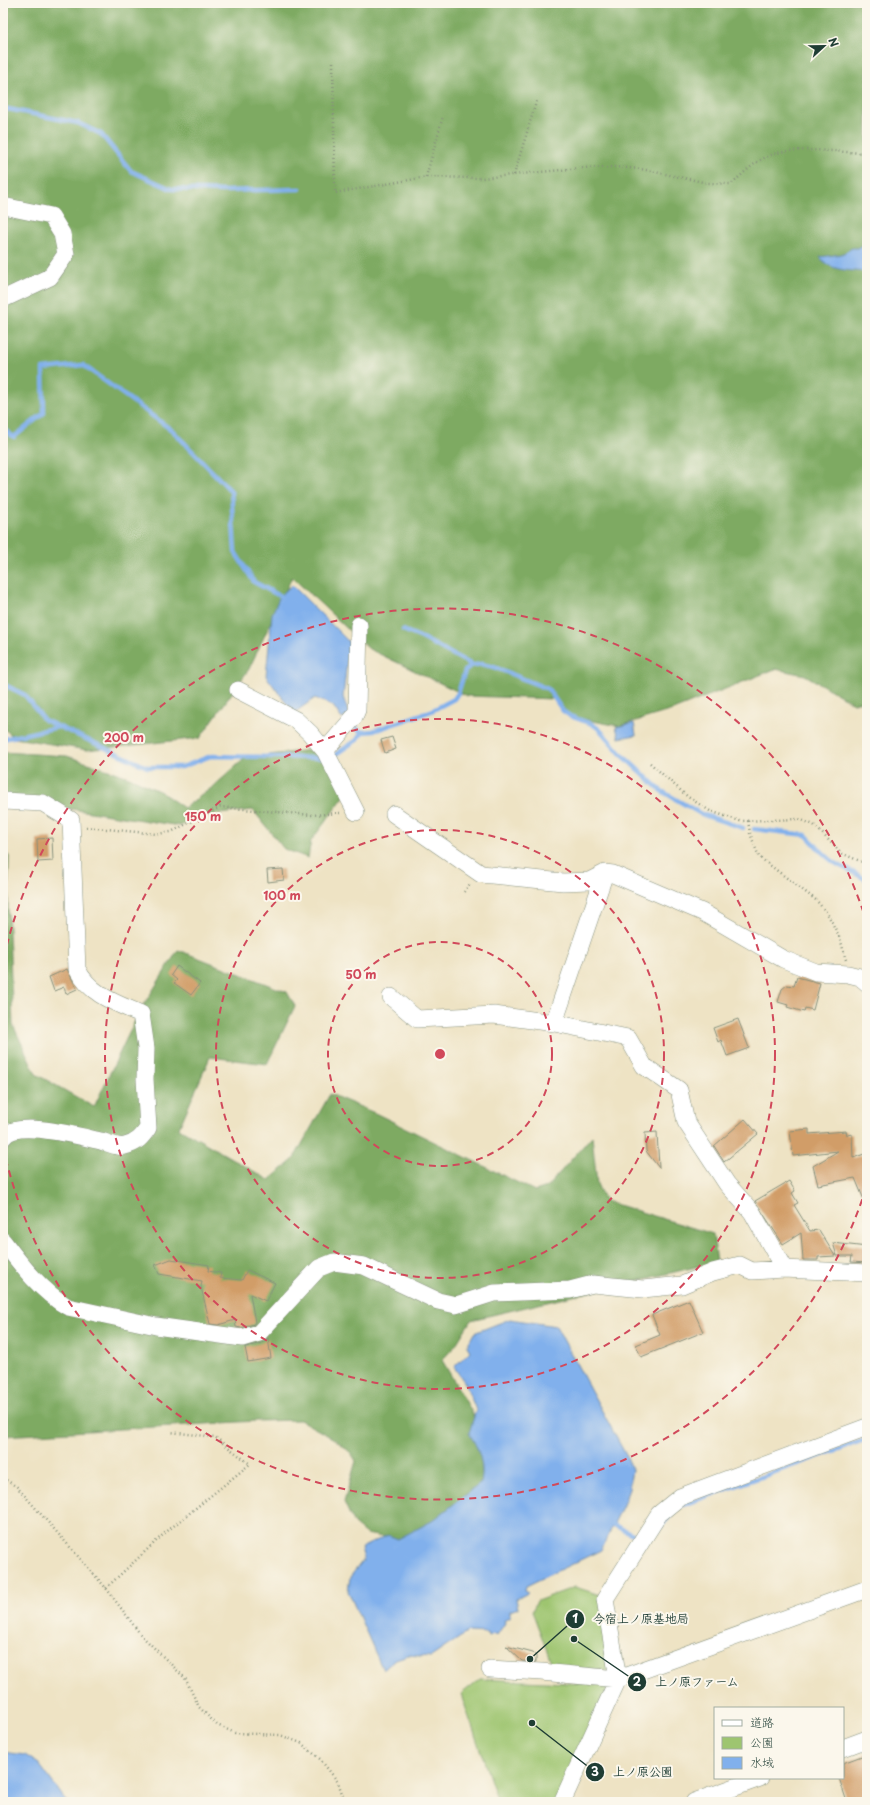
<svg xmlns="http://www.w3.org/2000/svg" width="870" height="1805" font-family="'Playpen Sans','Klee One',sans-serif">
<rect width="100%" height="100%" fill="#fbf7ec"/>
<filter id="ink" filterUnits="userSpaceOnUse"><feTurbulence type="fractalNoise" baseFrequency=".025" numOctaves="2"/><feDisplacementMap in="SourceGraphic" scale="8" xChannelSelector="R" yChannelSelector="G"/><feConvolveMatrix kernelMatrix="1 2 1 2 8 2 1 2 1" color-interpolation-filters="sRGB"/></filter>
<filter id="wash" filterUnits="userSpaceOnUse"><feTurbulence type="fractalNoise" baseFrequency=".012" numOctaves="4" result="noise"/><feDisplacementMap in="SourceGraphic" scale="16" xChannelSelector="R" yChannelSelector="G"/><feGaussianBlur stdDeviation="0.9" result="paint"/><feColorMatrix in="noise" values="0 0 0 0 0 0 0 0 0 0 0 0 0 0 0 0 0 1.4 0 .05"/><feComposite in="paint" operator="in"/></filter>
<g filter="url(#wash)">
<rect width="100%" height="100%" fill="#eee3c4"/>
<path fill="#9ec570" stroke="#5e8152" d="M575,1587L600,1595L611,1671L553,1667L532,1611L537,1601Z
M480,1679L609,1685L559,1802H498L461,1694Z"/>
<path fill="#7eaa62" stroke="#4e744b" d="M3,3H867V700L853,703L805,675L775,669L673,710L619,726L572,717L554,699L467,696L369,649L292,577L249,669L200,738L87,750L15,738L3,728Z
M309,750L334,756L346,794L311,841L308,858L284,849L253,810L203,816L180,826L71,809L3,805V752L67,756L129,777L161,792L184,808L214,786L245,758Z
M3,851L9,856L8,907L13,1025L36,1074L94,1107L138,1014L178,950L287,992L295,1006L267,1064L210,1057L179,1128L269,1180L293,1160L330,1094L377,1114L535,1191L547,1187L592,1136L597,1184L605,1201L713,1234L717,1262L471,1320L455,1346L442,1360L472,1412L480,1436L483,1484L432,1524L399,1540L366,1534L354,1524L344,1502L356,1461L351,1453L336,1440L300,1420L256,1421L3,1436Z"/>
<path fill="#81b0ec" stroke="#507690" d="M867,239V272C850,270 830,272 820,257L842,254L852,248H858L865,244Z
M292,585L349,642L343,697L349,714L342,719L333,706L315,698L294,713L266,676L272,614L280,596Z
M634,723L636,735L619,738L616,727Z
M510,1319L556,1326L627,1457L632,1469L629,1489L623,1505L601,1550L526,1586L525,1590L528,1593L516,1599L518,1608L510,1611V1616L504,1620L505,1623L497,1635L494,1634L488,1636L487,1633L468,1632L431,1657L408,1655L396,1659L383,1670L348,1591L350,1577L364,1559L361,1548L388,1535L398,1539L432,1521L481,1483C485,1465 478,1447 469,1433L476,1410L465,1383L454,1367L470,1351L467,1346L474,1333Z
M3,1752L25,1755L39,1764L67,1802H3Z"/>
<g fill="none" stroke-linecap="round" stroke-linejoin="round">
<path stroke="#81b0ec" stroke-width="4.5" d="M3,110L8,109L78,123L101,134L131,171L171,189L224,191L300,189
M3,429L14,437L44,413L43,369L83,365L173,431L231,491L235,552L254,582L280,596
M403,630L422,638L472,665
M3,684L25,695L44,720L147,767H182L211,756L325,758
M353,723L358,730L362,732L373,731L431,711L454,699L458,693L465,671L470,666L481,664L494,667L548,689L563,711L570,716L592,724L599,729L620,753L660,790L701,814L743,828
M3,739L58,727
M333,756L357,740L362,732
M754,829L806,835C814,843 822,853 831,860C842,869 857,872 867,881
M680,1506L867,1439
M607,1522L637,1536
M657,1531L673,1512"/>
</g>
<g id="blocks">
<path fill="#d19d67" d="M392,737L396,749L385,753L381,740Z
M52,838L53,861L38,862L37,839Z
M283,869L284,880L268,882L267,870Z
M177,966L200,983L191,995L174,983L177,980L171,975Z
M67,969L77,989L66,994L64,987L54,991L49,977Z
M797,977L820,983L813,1010L805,1008L804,1012L787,1007L788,1005L778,1002L782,989L787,985L794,986Z
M738,1019L749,1048L727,1056L721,1040L718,1042L713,1028Z
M745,1119L758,1134L724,1162L714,1146Z
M809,1129V1134L846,1131L847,1135L852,1134L853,1158L867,1153V1207L855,1178L818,1185L813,1166L838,1151L793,1156L790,1131Z
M657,1132L659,1168L646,1151L645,1133Z
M789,1181L795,1191L792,1193L798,1203L794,1205L810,1231L819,1230L835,1256L818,1257V1260H803L801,1233L783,1244L755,1201Z
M833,1243L867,1247V1263L851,1262L852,1256H837Z
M171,1259L209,1265L208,1271L221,1273L220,1278L242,1280L247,1270L275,1283L266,1301L250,1294L255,1322L254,1324L241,1328L236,1327L235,1320L218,1325L210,1324L201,1287L202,1281L159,1274L155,1265Z
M689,1300L703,1332L641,1357L636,1345L660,1335L652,1315Z
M268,1338L271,1358L248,1362L245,1347L262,1343Z
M506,1646L533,1653L536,1656V1662L522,1661Z
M867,1754V1802H847L839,1778H843V1763Z"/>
</g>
</g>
<g filter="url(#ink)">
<use href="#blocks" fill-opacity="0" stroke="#86907c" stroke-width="1"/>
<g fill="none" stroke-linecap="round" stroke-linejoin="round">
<defs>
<path id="minor" d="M3,206L51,216L62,234L66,254L50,277L3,299
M238,690L296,720L310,733L325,751
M3,801L43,803L71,820L77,969C90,995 116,1003 141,1014L146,1048L145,1079L148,1128C142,1137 137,1143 125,1146C118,1148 108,1143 101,1141C82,1137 15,1118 3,1138
M356,812L325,751L354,717L357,710L359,625
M394,814L481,874L563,882L589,881L605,873L613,874L702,912L783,959L816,972L848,974L860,977L867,983
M391,997L417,1019L494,1015L554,1023L628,1038L644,1066L679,1090L686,1122L727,1184L752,1212L784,1269
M554,1023L605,873
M3,1241C21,1265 42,1292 68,1307L156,1326L242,1338L259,1333L319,1268L334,1262L364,1266L438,1301L456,1305L494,1293L570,1290L593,1284L643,1289L682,1285L713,1272L740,1265L752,1271L784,1269L867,1273
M490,1669L541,1672L618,1679L867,1589
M843,1748L867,1739
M562,1802L618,1679L605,1599L659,1514L680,1497L867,1427
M694,1802L760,1778"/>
</defs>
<use href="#minor" stroke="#86907c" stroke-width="18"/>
<path stroke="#86907c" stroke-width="2.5" stroke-dasharray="1 3" stroke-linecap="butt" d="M333,62L335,193L426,177L482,178L580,168L615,167L641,169L708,183L731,184C743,174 756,160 771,155C794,146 839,152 864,153L867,155
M514,175L537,99
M426,177L443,116
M650,763L688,797L710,811L740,821L799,819L814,825L841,853L867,864
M748,821L750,833L759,857L816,900L827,913L840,938L846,960
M86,827L157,834L171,832L220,807L312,815L340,813
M464,892L470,884
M3,1478L17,1487L106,1588L141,1635L185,1678L199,1707L217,1725L235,1733L280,1735L301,1743L320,1759L338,1782L345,1802
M106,1588L165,1533L250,1464L215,1437L170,1432"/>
<use href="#minor" stroke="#fff" stroke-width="17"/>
</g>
</g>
<g fill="none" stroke="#d1495b" stroke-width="2" stroke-dasharray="7 5">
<circle cx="440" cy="1054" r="112"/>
<circle cx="440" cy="1054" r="224"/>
<circle cx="440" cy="1054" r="335"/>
<path d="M866 1188A447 447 0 0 1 4 1151M4 957A447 447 0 0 1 866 920"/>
</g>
<circle cx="440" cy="1054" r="6" fill="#d1495b" stroke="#fbf7ec" stroke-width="2"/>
<g font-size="12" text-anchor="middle" font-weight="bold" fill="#d1495b" stroke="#fbf7ec" stroke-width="4" stroke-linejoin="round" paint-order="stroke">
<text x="124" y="742">200 m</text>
<text x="203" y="821">150 m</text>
<text x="282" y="900">100 m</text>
<text x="361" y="979">50 m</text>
</g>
<path fill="none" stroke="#1f3d34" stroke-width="1.5" d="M530 1659L575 1619M574 1639L637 1682M532 1723L595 1772"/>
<g fill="#1f3d34" stroke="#fbf7ec" stroke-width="1.5">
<circle cx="530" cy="1659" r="4"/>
<circle cx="574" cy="1639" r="4"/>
<circle cx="532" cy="1723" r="4"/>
<circle cx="575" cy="1619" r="10"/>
<circle cx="637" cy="1682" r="10"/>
<circle cx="595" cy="1772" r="10"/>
</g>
<g font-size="12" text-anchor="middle" font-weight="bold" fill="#fff">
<text x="575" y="1623">1</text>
<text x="637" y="1686">2</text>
<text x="595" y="1776">3</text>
</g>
<g font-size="12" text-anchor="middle" font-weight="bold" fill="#1f3d34" stroke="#fbf7ec" stroke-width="4" stroke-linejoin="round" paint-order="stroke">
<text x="641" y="1623">今宿上ノ原基地局</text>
<text x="697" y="1686">上ノ原ファーム</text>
<text x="643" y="1776">上ノ原公園</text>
</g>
<rect width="870" height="1805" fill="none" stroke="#fbf7ec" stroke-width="16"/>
<rect x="714" y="1707" width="130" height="72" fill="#fbf7ec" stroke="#a3ada2"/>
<rect x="722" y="1720" width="20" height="6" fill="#ffffff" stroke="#a3ada2"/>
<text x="750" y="1727" font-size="12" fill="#1f3d34">道路</text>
<rect x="722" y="1737" width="20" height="12" fill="#9ec570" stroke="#a3ada2"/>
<text x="750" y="1747" font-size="12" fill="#1f3d34">公園</text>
<rect x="722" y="1757" width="20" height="12" fill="#81b0ec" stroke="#a3ada2"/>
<text x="750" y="1767" font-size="12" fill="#1f3d34">水域</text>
<g transform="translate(824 46) rotate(68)" stroke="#fbf7ec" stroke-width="3" paint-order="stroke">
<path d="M0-3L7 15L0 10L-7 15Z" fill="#1f3d34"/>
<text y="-6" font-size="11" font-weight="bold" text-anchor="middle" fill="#1f3d34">N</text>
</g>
</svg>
